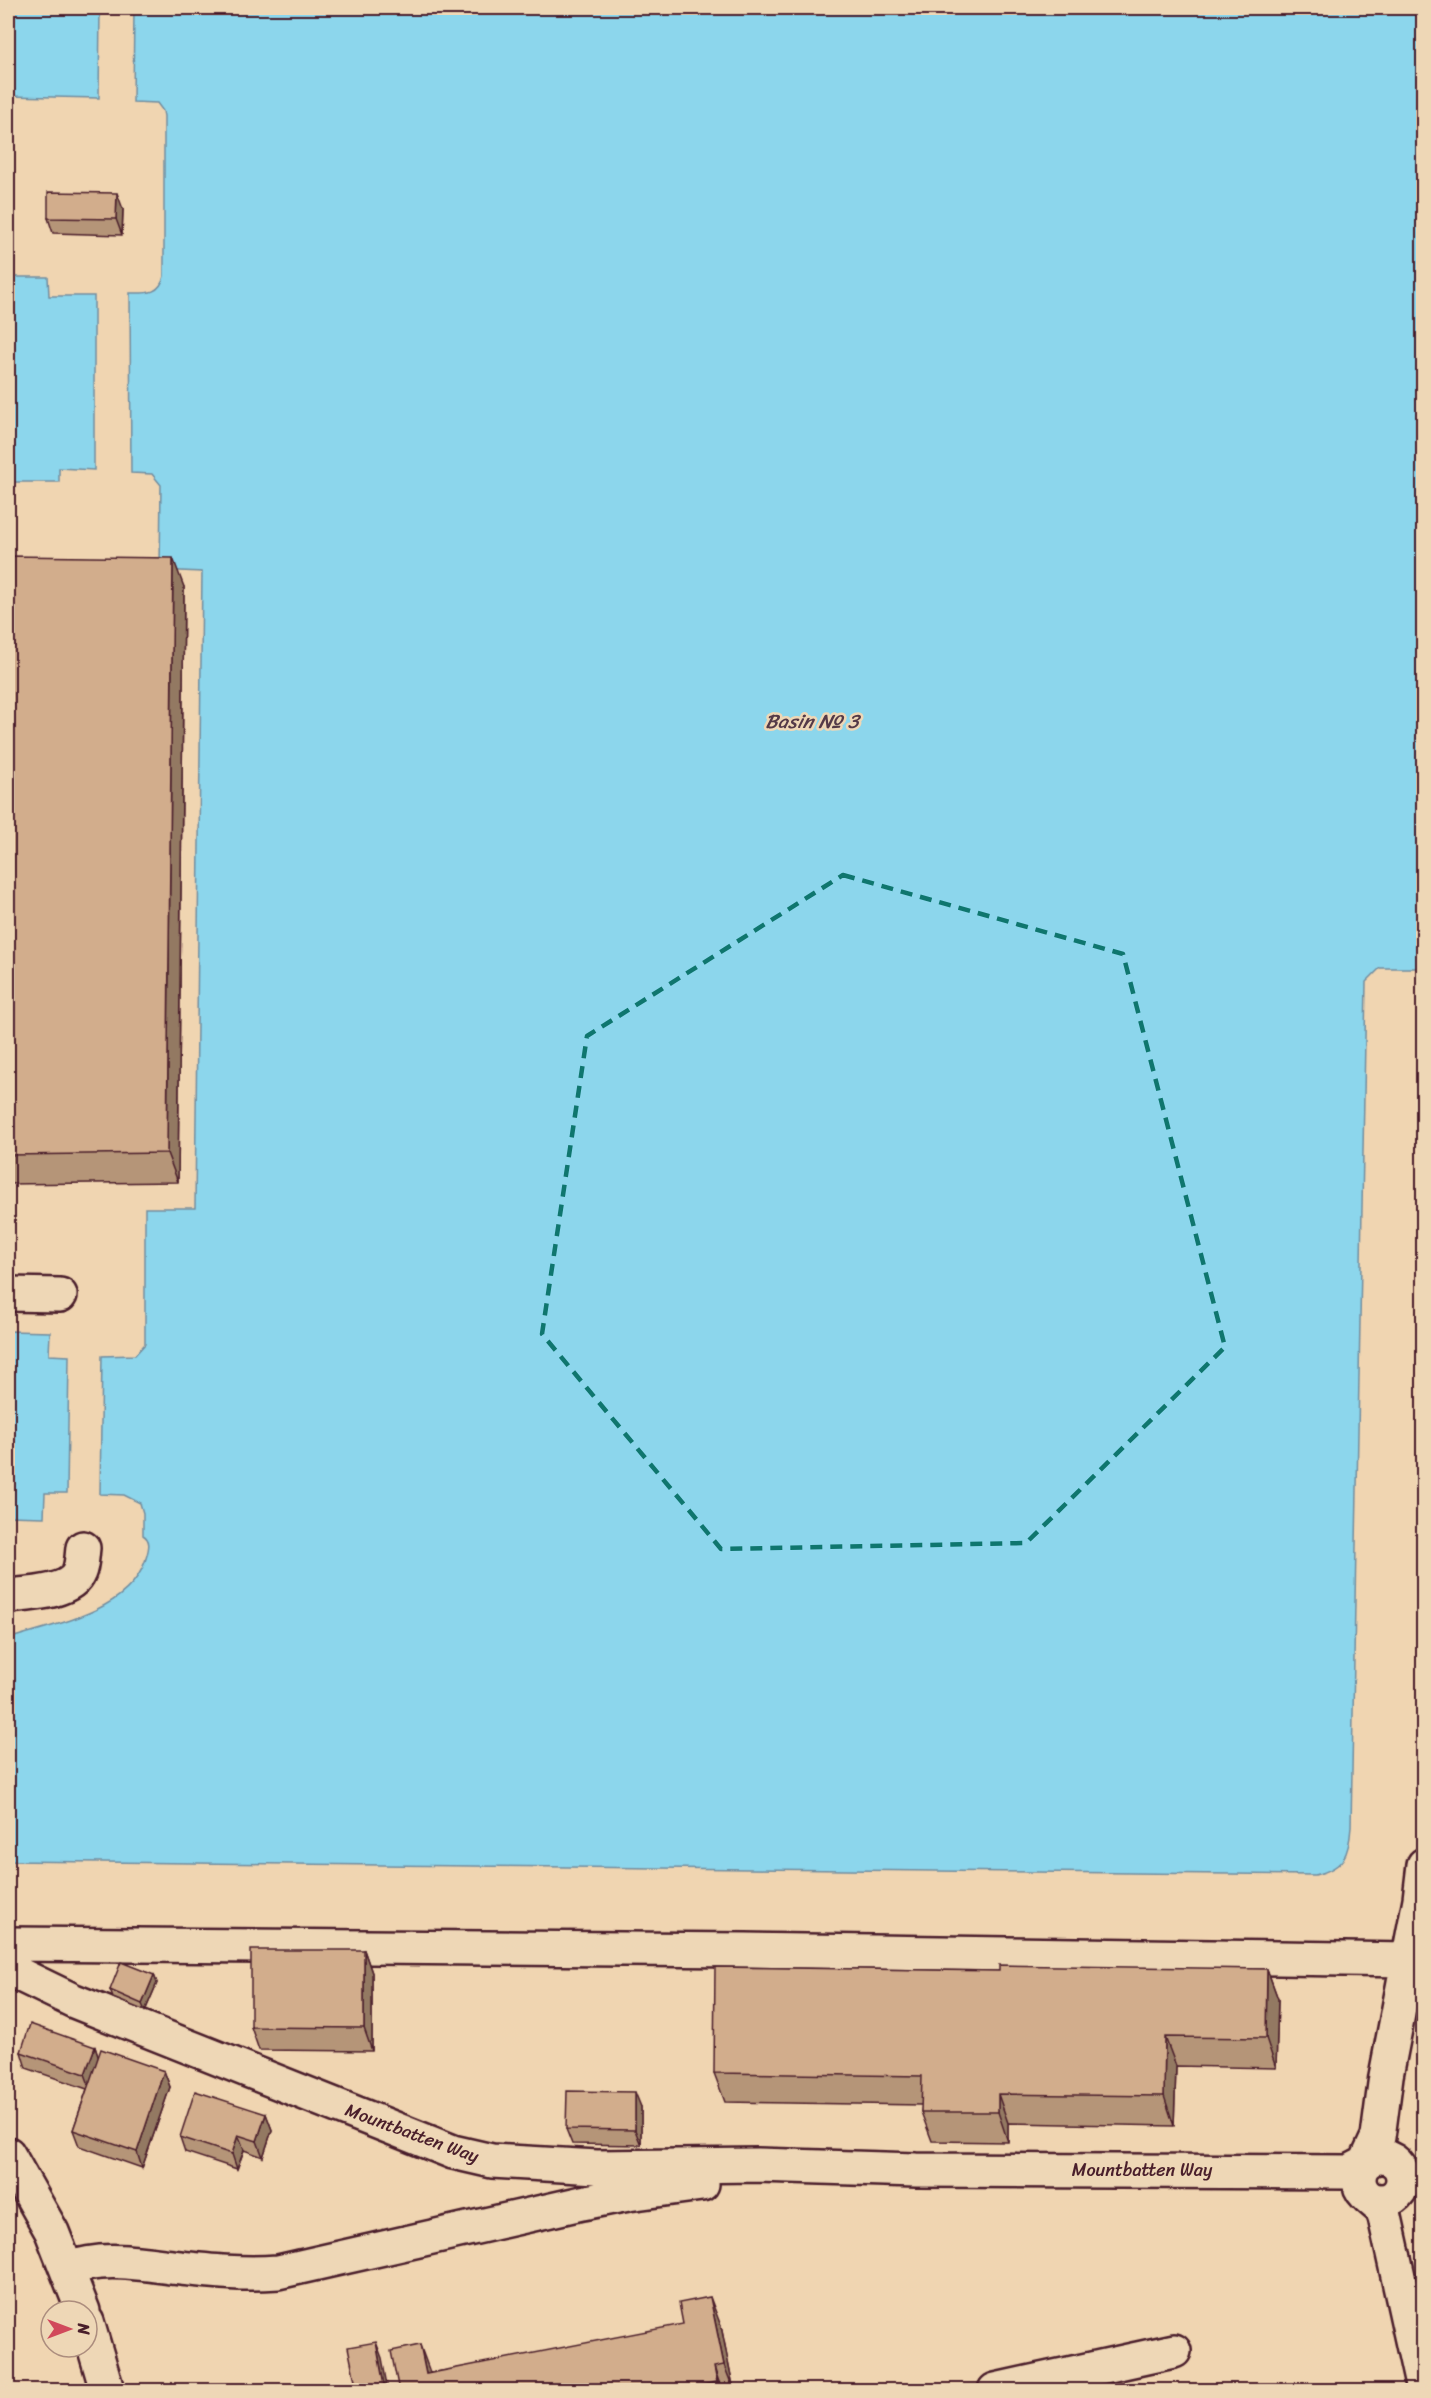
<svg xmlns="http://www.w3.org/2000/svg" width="1431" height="2398" font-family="Sriracha,sans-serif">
<rect width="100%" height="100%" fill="#f0d5b1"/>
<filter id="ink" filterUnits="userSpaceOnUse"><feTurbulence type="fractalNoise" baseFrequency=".0167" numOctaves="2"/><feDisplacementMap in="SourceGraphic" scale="12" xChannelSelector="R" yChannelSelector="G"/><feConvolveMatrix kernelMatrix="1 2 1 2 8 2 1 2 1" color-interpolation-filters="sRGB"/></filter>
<g filter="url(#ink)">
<path fill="#8cd6ec" stroke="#728d9f" stroke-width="1.5" d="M8,8H100L99,98L8,96Z
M134,8H1423L1424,968H1380L1366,982L1351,1827C1349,1855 1344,1868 1315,1875L8,1861V1639C56,1623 133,1612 147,1555C149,1547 151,1540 143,1535V1513L140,1503L124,1495L100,1494L102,1356L135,1355L145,1344V1208H195L202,572L160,570L161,485L152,474L131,473L130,293C146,293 160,295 164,276V116L163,111L157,103L133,102Z
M8,277H48L49,296H94V470L59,468V482H8Z
M8,1331L50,1332L49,1355L69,1356L67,1493H45L44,1517L8,1516Z"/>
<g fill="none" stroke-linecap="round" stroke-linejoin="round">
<defs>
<path id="minor" d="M8,1294L60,1295
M8,1596C26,1594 71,1593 79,1572C82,1565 82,1556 83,1548
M8,1944L746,1950L1409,1960
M8,1969L74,2001L453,2152L492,2161L597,2167L758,2165L916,2170L1349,2172L1366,2163L1378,2137L1386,2076L1420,1899L1424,1865
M8,2154L52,2232L83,2311
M1359 2179a22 22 0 1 1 44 0a22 22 0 1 1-44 0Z
M1368,2197L1382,2209L1385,2217L1423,2390
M68,2269C102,2256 137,2263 172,2267C208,2271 242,2275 278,2272L582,2203L628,2194L702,2184
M87,2322L107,2390
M995,2390L1174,2351"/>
</defs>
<use href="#minor" stroke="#4a1f2b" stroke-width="38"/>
<use href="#minor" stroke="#eed7b6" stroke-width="33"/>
</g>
<path fill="#b59578" stroke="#4a1f2b" stroke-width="1.5" d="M123,209L122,235L53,233L48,218Z
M8,556L184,587L178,1182L8,1184Z
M364,1950L372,1973V2051L259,2050L251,2027Z
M1267,1969L1278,1999L1276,2068L1176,2066L1174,2126L1008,2123V2142L932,2141L921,2112L922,2105L725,2102L714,2073L999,1971Z
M154,1975L157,1983L145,2011L113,1998L110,1990Z
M95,2047L98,2057L164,2071L170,2087L142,2168L79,2146L73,2130L87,2089L26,2068L21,2052Z
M641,2107V2145L572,2144L566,2129Z
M266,2114L272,2130L263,2157L244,2150L237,2169L185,2152L180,2137Z
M721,2326L734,2391H399L430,2373Z"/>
<path fill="#937962" stroke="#4a1f2b" stroke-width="1.5" d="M117,193L123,209L122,235L116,219Z
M173,558L184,587L178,1182L167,1153Z
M364,1950L372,1973V2051L364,2028Z
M1267,1969L1278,1999L1276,2068L1266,2038Z
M154,1975L157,1983L145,2011L142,2004Z
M1165,2037L1176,2066L1174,2126L1164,2096Z
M95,2047L100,2062L91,2090L85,2074Z
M164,2071L170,2087L142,2168L137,2152Z
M635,2092L641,2107V2145L635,2130Z
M998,2094L1008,2123V2142L998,2112Z
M266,2114L272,2130L263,2157L257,2141Z
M238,2135L244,2150L237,2169L232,2154Z
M710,2297L721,2326L734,2391L724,2365Z
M376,2342L382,2358L388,2391H385Z
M420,2345L431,2375L426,2374Z
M714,2367L722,2391H720L717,2382Z"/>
<path fill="#d2ad8c" stroke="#4a1f2b" stroke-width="1.5" d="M48,192L117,193L116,219L48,218Z
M8,556L173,558L167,1153L8,1155Z
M251,1950H364V2028L251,2027Z
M121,1962L154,1975L142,2004L110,1990Z
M999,1965L1267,1969L1266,2038L1165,2037L1164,2096L998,2094V2112H921L922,2076L714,2073L715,1967L999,1971Z
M30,2024L95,2047L85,2074L21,2052Z
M101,2049L164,2071L137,2152L73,2130Z
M195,2091L266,2114L257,2141L238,2135L232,2154L180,2137Z
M567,2091L635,2092V2130L566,2129Z
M710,2297L724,2365L714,2367L717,2382L672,2391H399L391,2351L420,2345L426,2374L683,2324L679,2303Z
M376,2342L385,2391H357L348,2347Z"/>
</g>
<path fill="none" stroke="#0f766e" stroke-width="4.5" stroke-dasharray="12 8" stroke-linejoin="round" d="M843,875L1123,954L1225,1347L1026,1543L721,1549L542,1334L587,1036Z"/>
<g text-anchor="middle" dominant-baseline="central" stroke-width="5" stroke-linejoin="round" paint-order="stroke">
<g font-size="18" fill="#4a1f2b" stroke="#eed7b6">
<text transform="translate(412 2133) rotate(20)">Mountbatten Way</text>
<text x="1142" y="2170">Mountbatten Way</text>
</g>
<g font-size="20" font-style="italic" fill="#543a48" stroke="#eed7b6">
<text x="812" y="721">Basin № 3</text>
</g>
</g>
<rect width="1431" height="2398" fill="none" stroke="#eed7b6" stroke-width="30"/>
<rect x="15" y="15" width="1401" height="2368" fill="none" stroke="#4a1f2b" stroke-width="2" filter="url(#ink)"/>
<g transform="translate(69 2329) rotate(90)"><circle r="28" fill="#eed7b6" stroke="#ac8d7e" stroke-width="1.5"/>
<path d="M0-4.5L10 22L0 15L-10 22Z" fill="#d1495b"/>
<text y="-9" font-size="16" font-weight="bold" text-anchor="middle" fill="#4a1f2b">N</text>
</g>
</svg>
